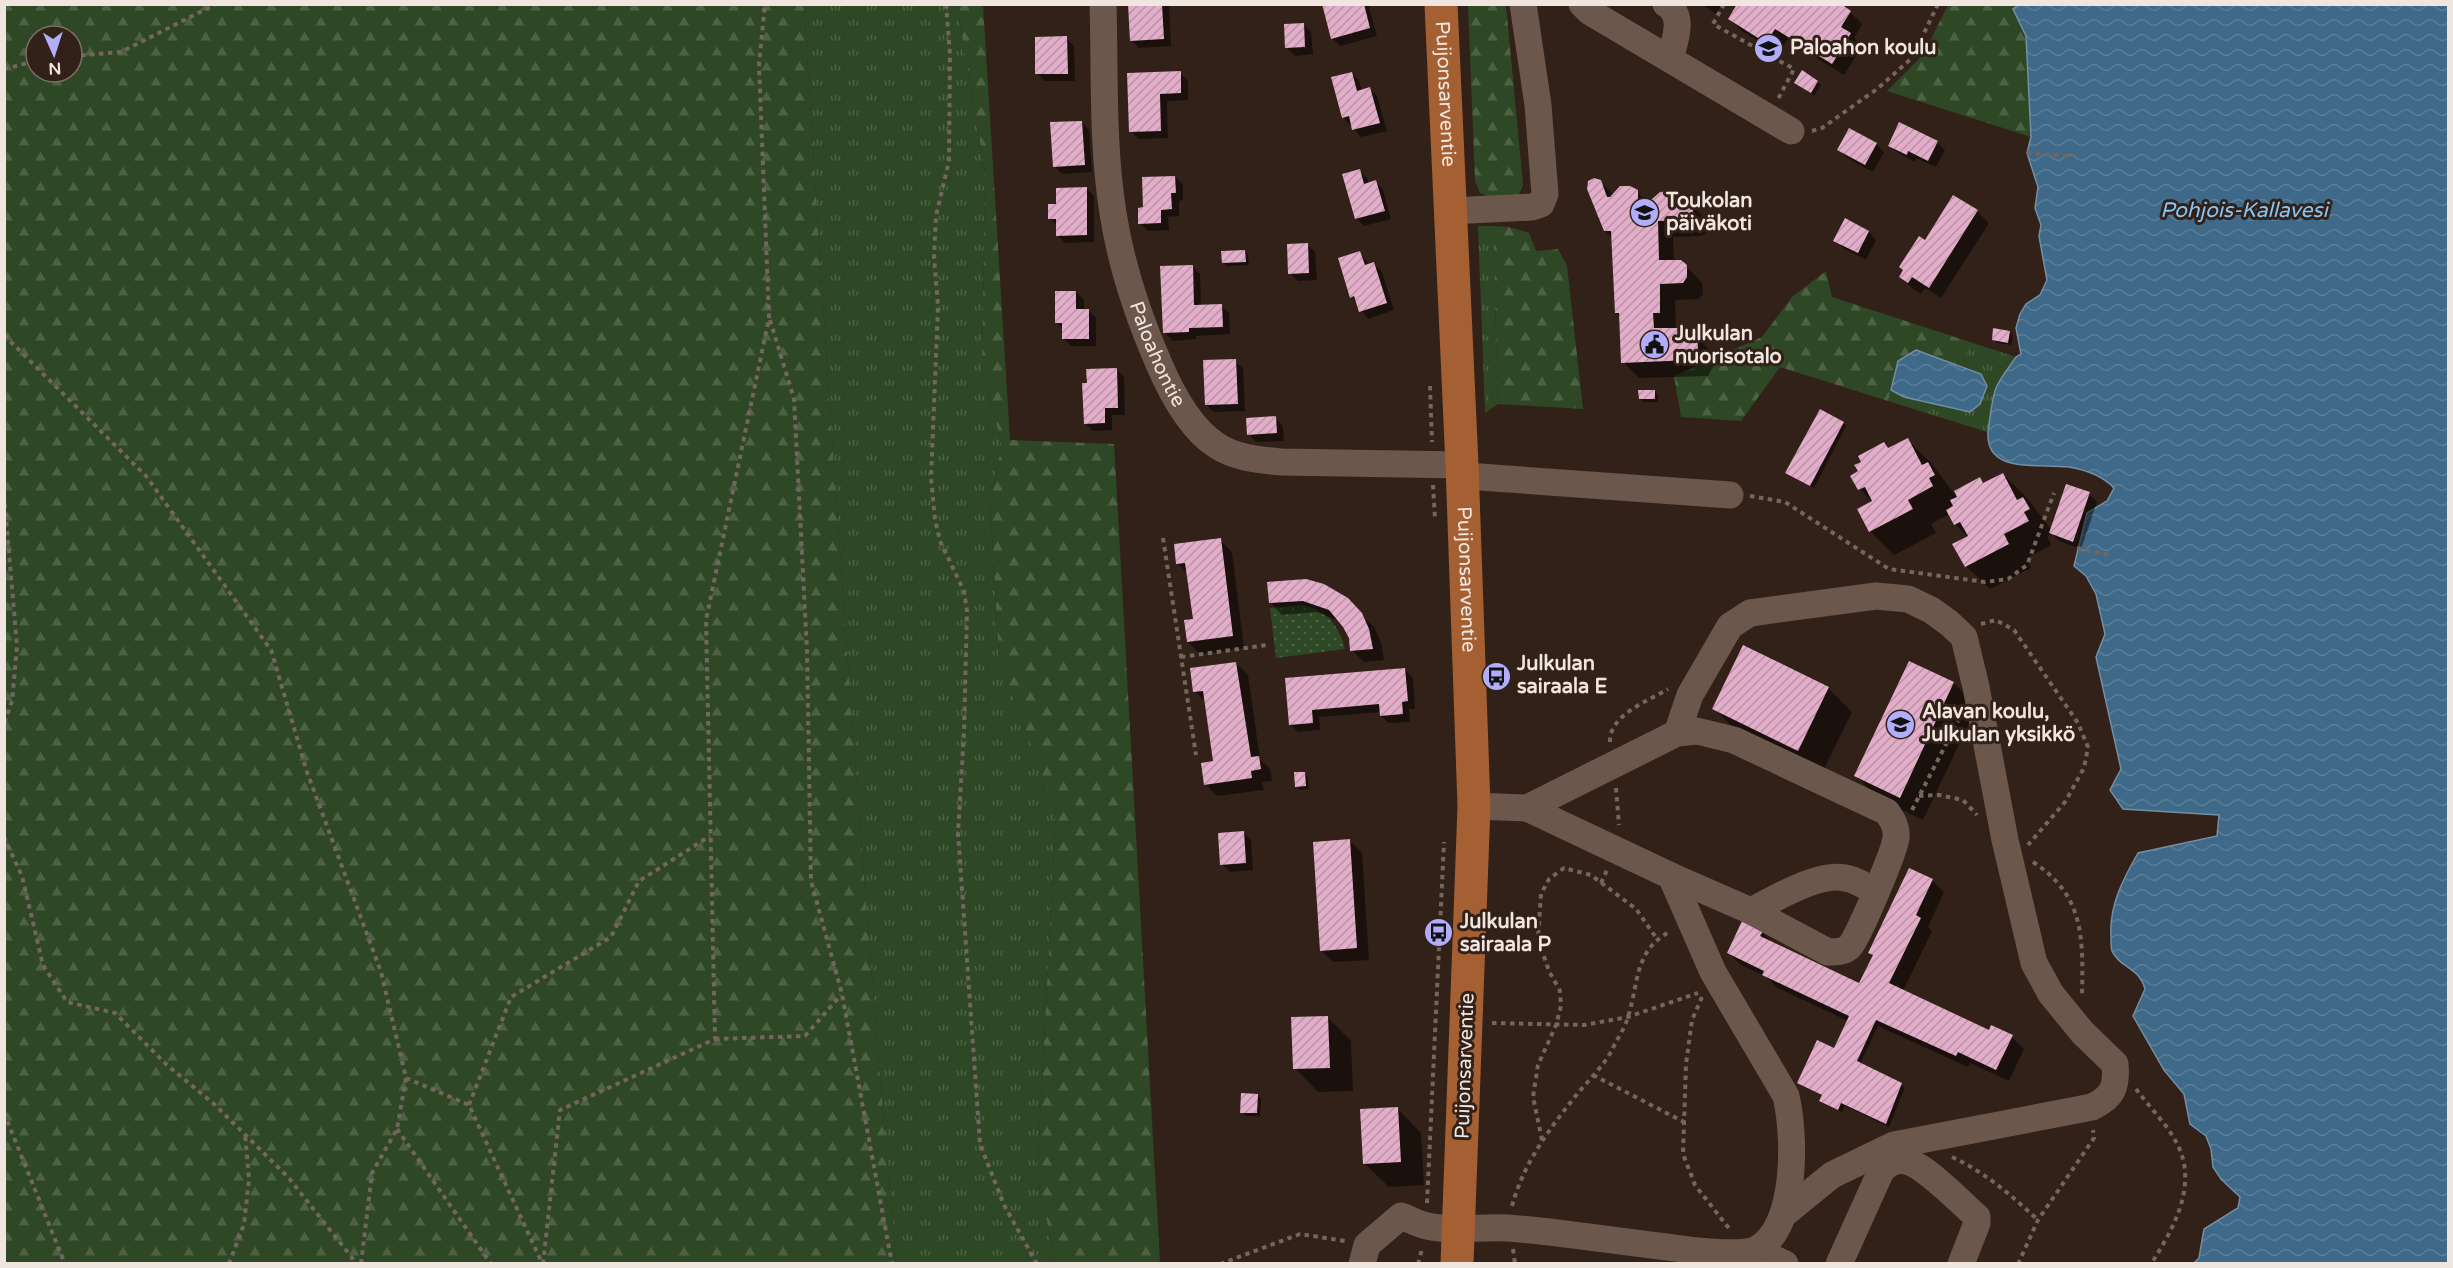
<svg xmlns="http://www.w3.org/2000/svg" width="2453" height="1268" font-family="'Varela Round',sans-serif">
<defs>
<pattern id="grass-tufts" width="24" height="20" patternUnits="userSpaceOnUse" patternTransform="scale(1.5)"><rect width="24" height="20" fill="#2e4825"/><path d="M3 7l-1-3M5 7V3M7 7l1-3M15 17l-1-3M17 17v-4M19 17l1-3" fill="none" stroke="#4d6244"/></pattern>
<pattern id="forest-firs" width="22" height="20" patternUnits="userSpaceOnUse" patternTransform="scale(1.5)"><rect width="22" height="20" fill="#2e4825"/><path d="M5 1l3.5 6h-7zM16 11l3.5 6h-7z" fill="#4d6244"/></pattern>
<pattern id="park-dots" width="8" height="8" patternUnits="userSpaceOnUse" patternTransform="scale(1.5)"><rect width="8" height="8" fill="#2e4825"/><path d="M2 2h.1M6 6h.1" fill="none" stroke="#4d6244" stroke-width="1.8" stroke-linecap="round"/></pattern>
<pattern id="water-waves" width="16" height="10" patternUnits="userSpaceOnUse" patternTransform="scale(1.5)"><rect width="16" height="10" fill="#3f6988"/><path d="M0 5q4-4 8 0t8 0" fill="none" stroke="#5b7e98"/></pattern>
<pattern id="building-hatch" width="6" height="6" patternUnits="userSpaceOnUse" patternTransform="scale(1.5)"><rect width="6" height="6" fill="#e1adc8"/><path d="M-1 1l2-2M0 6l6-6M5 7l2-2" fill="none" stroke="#bb93a7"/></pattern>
</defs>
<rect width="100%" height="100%" fill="#322118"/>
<path fill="url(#grass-tufts)" d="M804,5H957L985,172L982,372L1002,445L990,500L999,660L1056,811L1037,1177L1056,1263H896C859,844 830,425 804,5Z
M1478,226H1493L1498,404L1485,413Z
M1964,340L2016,357L1996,387L1987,432L1888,401L1891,390L1904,397L1981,374L1967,368Z"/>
<path fill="url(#forest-firs)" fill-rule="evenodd" d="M5,4L804,5C830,425 859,844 896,1263H5ZM36,36H72V72H36Z
M957,5H983L1010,440L1114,444L1160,1263H1056L1037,1177L1056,811L999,660L990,500L1002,445L982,372L985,172Z
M1468,5H1506L1523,185L1518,196L1492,198L1480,193L1475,181Z
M1948,5H2018L2013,9L2026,36L2031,137L1887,91L1923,55Z
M1493,226L1509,227L1529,233L1536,251L1558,249L1567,266L1583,409L1498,404Z
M1826,271L1832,297L1964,340L1967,368L1916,350L1898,361L1888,401L1780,367L1741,421L1681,417L1674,376L1762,337L1792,297Z"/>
<path fill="url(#park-dots)" d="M1302,605C1327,610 1339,626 1345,649L1276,658L1270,608Z"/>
<path fill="url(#water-waves)" stroke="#748ea2" stroke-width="1.5" d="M2018,5H2448V1263H2194L2199,1258L2204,1229L2238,1208L2240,1197L2221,1179L2213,1167L2211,1149L2206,1136L2190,1124L2184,1094L2164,1070L2133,1016L2145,989C2139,967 2120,968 2112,951C2111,948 2111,941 2111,937C2109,906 2123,879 2138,853L2217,836L2219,815L2123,809L2110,790L2121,769L2096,657L2105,634L2096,594L2086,576L2074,566L2087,513L2107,501L2114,488C2103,476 2086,470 2069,467C2037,463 1979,476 1989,424C1991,412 1992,398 1996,388C2001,377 2010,366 2016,357L2021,354L2016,328L2020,314L2026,304L2040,295L2047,280L2039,236L2041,225L2035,208L2038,187L2027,153L2031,137L2026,36L2013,9Z
M1916,350L1981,374L1987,386L1980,404L1970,412L1904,397L1891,390L1898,361Z"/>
<path fill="#0007" d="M1129,4H1169L1171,46L1139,48L1131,40Z
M1323,4H1368L1377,36L1340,46L1332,38Z
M1701,4H1722L1716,14Z
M1735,4H1838L1850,12L1862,24L1854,38L1862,46L1844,75L1787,40L1779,54L1742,31L1730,19L1738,6Z
M1303,24L1311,32L1313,54L1295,56L1287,48Z
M1066,38L1074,46L1075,81H1044L1037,73Z
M1802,72L1821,85L1814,96L1796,83Z
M1180,73L1188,81V100L1167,101L1168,138L1138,139L1131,131L1129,75Z
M1352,73L1359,81L1362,91L1370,89L1377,96L1387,131L1361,137L1343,117Z
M1081,122L1089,130L1092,172L1062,174L1054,166Z
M1937,142L1945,150L1936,167L1916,158L1915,162L1898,153L1890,146Z
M1876,144L1884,152L1873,172L1847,158L1839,150Z
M1359,170L1367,178L1369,184L1376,182L1383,190L1391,219L1364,226L1356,218Z
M1175,177L1183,185V200L1179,201V216L1168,217L1169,230L1148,231L1140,223L1145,209Z
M1600,181L1614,195L1637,192L1646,201L1675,198L1692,205L1708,222L1709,230L1702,236L1673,237L1674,261H1681L1702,283L1703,294L1699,299L1675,300L1676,329L1696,337L1713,353L1714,365L1708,376L1639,378L1623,362L1621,318L1616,313L1613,239L1605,231Z
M1086,188L1094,196V242L1065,243L1057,235V226L1050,218L1058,206Z
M1977,211L1989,223L1941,298L1925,288L1921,294L1913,289L1901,277L1925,242Z
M1845,220L1869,232L1876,240L1866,260L1843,248L1835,240Z
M1307,244L1315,252L1317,280L1298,281L1290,273Z
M1245,251L1248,255L1249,265L1227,266L1223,263Z
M1360,253L1369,265L1374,264L1382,272L1394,310L1368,319L1352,297Z
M1192,266L1200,274L1201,306L1221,305L1229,313L1230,334L1196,336V339L1173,341L1165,333Z
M1076,292L1084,300V310H1088L1096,318V346H1071L1063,338V329L1057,323Z
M2009,332L2013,335L2011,345L1997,343L1993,339Z
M1235,361L1243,368L1245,411L1214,412L1206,405Z
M1116,369L1124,377L1125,415H1112V430L1093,431L1085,423L1089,385Z
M1655,391L1658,395V402H1644L1640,399Z
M1275,418L1283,426L1284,441L1256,442L1249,434Z
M1843,423L1846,426L1814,488L1787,473Z
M1907,440L1931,463L1954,493L1980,479L1985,484L2003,474L2027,498L2052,531L2067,486L2089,494L2097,502L2081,549L2059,541L2052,534L2047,536L2051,545L2027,558L2031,568L1990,589L1966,566L1968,537L1955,524L1949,514L1931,524L1936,533L1894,555L1870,531L1872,502L1860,489L1852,476L1889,449Z
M1220,540L1232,552L1244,648L1200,654L1188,642L1194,621L1188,574L1178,564Z
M1335,591L1374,627L1381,642L1384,660L1364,662L1352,650L1350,637L1340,621L1316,612L1282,615L1270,602Z
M1236,663L1248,675L1260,759L1270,769L1272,781L1262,782L1264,790L1217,796L1205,784L1214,762L1206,702L1195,692Z
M1909,663L1954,683L1977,707L1923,820L1879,799L1856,776Z
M1405,670L1413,678L1415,709H1409L1410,722L1389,723L1381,716V712L1319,717L1320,730L1298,732L1290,724L1286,680Z
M1828,688L1852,712L1822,773L1737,732L1714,708Z
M1304,773L1308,777L1309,789L1300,790L1297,786Z
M1243,832L1251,840L1253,870L1230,872L1222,864Z
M1350,841L1362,853L1369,960L1333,962L1321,950Z
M1932,880L1944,892L1928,927L1932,931L1903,991L1989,1032L2012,1037L2024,1049L2009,1081L1970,1063L1968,1067L1878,1026L1860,1064L1905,1087L1889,1127L1845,1106L1842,1112L1824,1104L1821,1101L1823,1096L1798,1083L1835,1050L1848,1021L1776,987L1767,977L1741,965L1729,953L1762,932L1775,945L1860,985L1874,957L1870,953Z
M1327,1017L1351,1041L1353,1091L1318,1092L1295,1068Z
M1257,1095L1261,1099L1260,1116H1246L1242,1112Z
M1398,1109L1421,1133L1424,1185L1389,1187L1365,1164Z"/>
<path fill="url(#building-hatch)" d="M1128,4H1162L1164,39L1130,41Z
M1322,4H1364L1370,28L1331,39Z
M1737,4H1841L1851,11L1841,27L1851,33L1832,64L1775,29L1766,43L1728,19Z
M1304,23L1305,47L1285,48L1284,24Z
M1067,36L1068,74H1035V37Z
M1802,70L1818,81L1811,93L1794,83Z
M1181,71V93L1160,94L1161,131L1129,132L1127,73Z
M1352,72L1357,91L1370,87L1380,123L1352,130L1349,116L1342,118L1331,77Z
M1082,121L1085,165L1053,167L1050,122Z
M1899,122L1938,141L1928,161L1908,151L1907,155L1888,146Z
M1849,128L1877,143L1865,165L1837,150Z
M1360,169L1364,184L1376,180L1385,211L1355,219L1342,174Z
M1175,176L1176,193H1171L1172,209L1161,210V223L1138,224V208L1143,207L1142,177Z
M1594,178L1601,180L1607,197H1610L1620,186H1630L1638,190V200H1651L1660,192L1671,191L1674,196H1683L1693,204V213L1685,220L1658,221L1659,260H1681L1687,265V277L1683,283L1660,284V313H1653L1654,328H1688L1697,335L1698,348L1691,360L1621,363L1619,313H1615L1611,231H1604L1587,189L1588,181Z
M1087,187V235L1056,236V219H1048V204H1056V188Z
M1953,195L1978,210L1929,288L1912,277L1908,283L1899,277L1903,270L1899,267L1919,236L1925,240Z
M1845,218L1869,231L1858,253L1833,241Z
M1308,243L1309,273L1288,274L1287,244Z
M1245,250L1246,262L1222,263L1221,251Z
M1360,251L1365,265L1374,262L1387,303L1359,312L1354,296L1350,298L1338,258Z
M1193,265L1194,305L1222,304L1223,327L1189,328V332L1163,333L1160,266Z
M1055,291H1076V309H1089V339H1062V323H1055Z
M1993,328L2010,331L2008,343L1992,340Z
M1236,359L1238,404L1205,405L1203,360Z
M1117,368L1118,408H1105V423L1084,424L1082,383H1087L1086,369Z
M1638,390H1655V399H1639Z
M1820,409L1844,422L1810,486L1785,473Z
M1276,416L1277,433L1247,435L1246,418Z
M1908,438L1922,465L1928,462L1935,475L1929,478L1933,486L1908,500L1913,509L1869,532L1857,509L1872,501L1865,487L1858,490L1850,476L1858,471L1854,465L1861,462L1858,456L1884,442L1888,448Z
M2003,473L2017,500L2023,497L2030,509L2024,512L2029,521L2004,534L2009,544L1965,567L1952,544L1968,536L1960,522L1954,525L1946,510L1953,506L1950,500L1957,497L1954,491L1980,477L1983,483Z
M2066,484L2090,492L2073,542L2049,533Z
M1221,538L1233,636L1187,642L1184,620L1193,619L1185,563L1176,564L1174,544Z
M1306,579L1324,584L1348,598L1362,613L1369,629L1373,649L1350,651L1349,638L1343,627L1329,610L1303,601L1269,603L1267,582Z
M1743,645L1829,687L1798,751L1712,709Z
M1909,661L1954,682L1900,798L1854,776Z
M1236,662L1251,757L1259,756L1261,769L1251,771L1252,778L1204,785L1201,763L1213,761L1203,691L1193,692L1190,668Z
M1405,668L1408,701L1402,702L1403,714L1380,716L1379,704L1312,710L1313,723L1289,725L1285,678Z
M1294,772H1305L1306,786L1295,787Z
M1244,831L1246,863L1220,865L1218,833Z
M1350,839L1357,948L1320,951L1313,842Z
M1909,868L1933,879L1916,915L1921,918L1889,983L1989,1030L1991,1025L2013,1035L1996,1070L1958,1052L1956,1056L1876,1020L1857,1061L1902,1083L1886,1124L1841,1103L1838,1110L1819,1101L1822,1095L1797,1083L1817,1040L1834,1048L1849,1016L1762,975L1764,971L1727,953L1742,921L1763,931L1760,936L1859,983L1873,955L1868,953Z
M1328,1016L1330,1068L1293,1069L1291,1017Z
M1241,1093L1258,1094L1257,1113H1240Z
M1398,1107L1401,1162L1363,1164L1360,1109Z"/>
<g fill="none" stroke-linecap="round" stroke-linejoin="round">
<path stroke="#74655d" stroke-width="4" stroke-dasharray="4.5 4.5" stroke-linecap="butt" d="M946,4L950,54L949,161L936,216L934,257L938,306L931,478L935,519L940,541L964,591L967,611L964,732L958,833L980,1144L1004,1205L1037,1264
M1724,4L1713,24L1794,69L1778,99
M72,56L121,52L216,4
M4,69L36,61
M1812,131L1822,128L1877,89L1912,58L1938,4
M2027,153L2073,156
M770,320L794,399L807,651L811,881L842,994L892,1264
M4,335L146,476L271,650L307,772L381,972L406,1078L397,1129L372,1173L361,1264
M1430,386L1432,442
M1433,485L1435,519
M4,495L17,646L12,701L4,724
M1750,496L1785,502L1889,569L1985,582L2008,579L2027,565L2054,493
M1163,538L1196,755
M2077,548L2109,555
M1981,624L1996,620L2014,630L2078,723L2088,747L2084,768L2065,802L2028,845
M1181,657L1267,645
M1610,742C1609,715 1648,701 1668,689
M1616,788L1619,825
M1919,796L1939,795L1963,800L1977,815
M1912,810L1958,721
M4,837L22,876L43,965L67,1002L115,1013L167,1065L214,1104L288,1177L357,1264
M2033,862C2085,896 2083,939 2082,995
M1601,883L1607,870
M1702,997L1692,1020L1686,1064L1683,1154L1695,1185L1731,1231
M1492,1023L1584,1025L1628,1017L1698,993
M715,1039L805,1036L841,995
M1593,1075L1684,1122
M406,1078L469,1105L542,1263
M2136,1089C2150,1108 2171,1128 2180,1150C2196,1190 2172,1231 2151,1264
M469,1105L511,997L611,937L639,881L710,836
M4,1113L65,1264
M397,1129L491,1264
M1542,1140L1533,1097L1538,1065L1556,1025L1561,1006L1560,991L1549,971L1538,939L1541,894L1549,879L1564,868L1591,875L1636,909L1657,939
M1952,1157C1986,1173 2011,1195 2038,1220
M1427,1203L1444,842
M1512,1206C1524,1162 1550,1128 1578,1093C1590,1079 1604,1065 1612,1050C1617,1039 1625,1028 1628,1017C1639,982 1634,950 1671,931
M1513,1249L1515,1264
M229,1264L244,1224L249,1179L245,1134
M543,1264L560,1110L715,1039L706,620L769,318L759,64L765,4
M1220,1264L1300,1234L1345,1241
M1418,1264L1422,1249
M2018,1264L2038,1220L2094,1138L2093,1130"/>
<g stroke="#6b574c" stroke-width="27">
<path id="s1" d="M1103,4C1105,73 1102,145 1113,213C1121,265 1138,316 1159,364C1171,392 1190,428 1216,445C1235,458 1259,460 1281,462L1462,465"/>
<path d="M1582,4L1590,12L1791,131"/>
<path d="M1666,4C1686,16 1674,42 1670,59"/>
<path d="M1450,211L1532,207L1541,204L1545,194L1538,105L1523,4"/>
<path d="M1480,477L1730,495"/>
<path d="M1677,733L1690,695L1730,626L1750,613L1876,596L1908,599L1931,610L1949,623L1964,637L1976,687L2005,840L2034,963L2051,994L2082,1032L2115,1064C2117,1087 2113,1097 2092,1107L1894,1145L1832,1175L1784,1214"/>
<path d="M1474,806L1527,808L1677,733L1697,731L1734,740L1887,812C1893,821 1897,827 1896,838C1895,850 1858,938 1850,946C1845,952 1836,952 1828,952L1751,911L1671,876"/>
<path d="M1751,911C1775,899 1818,872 1845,878C1855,879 1866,887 1876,891"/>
<path d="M1756,1250L1785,1264"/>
<path d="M1362,1264L1367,1245L1401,1216C1409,1219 1418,1224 1427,1226C1453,1232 1482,1226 1508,1228C1561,1232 1614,1241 1667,1247C1686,1250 1741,1257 1757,1249C1798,1227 1795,1134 1786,1096L1713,972L1671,876L1527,808"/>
<path d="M1839,1264L1881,1171C1888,1164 1895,1159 1906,1161C1925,1165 1961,1203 1977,1217V1223L1961,1264"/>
</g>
<path stroke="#a46033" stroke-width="33" id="s2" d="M1441,4L1462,465L1474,806L1457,1264"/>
</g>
<defs>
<symbol id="school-disc" viewBox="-11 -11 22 22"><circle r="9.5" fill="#b1adfa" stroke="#322118"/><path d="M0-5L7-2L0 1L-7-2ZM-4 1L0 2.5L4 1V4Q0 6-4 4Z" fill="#111"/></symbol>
<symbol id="civic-disc" viewBox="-11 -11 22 22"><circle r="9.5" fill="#b1adfa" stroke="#322118"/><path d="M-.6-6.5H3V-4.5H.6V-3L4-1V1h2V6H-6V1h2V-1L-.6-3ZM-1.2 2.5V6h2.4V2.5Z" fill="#111"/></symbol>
<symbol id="bus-disc" viewBox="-11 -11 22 22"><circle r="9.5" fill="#b1adfa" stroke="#322118"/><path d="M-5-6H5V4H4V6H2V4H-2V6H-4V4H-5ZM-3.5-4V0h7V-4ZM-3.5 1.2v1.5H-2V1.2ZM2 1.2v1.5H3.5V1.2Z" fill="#111"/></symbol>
</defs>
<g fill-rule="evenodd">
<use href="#school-disc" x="1752" y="32" width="33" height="33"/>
<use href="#school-disc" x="1628" y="196" width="33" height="33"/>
<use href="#civic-disc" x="1638" y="328" width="33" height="33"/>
<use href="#bus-disc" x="1480" y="660" width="33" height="33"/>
<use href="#school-disc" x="1884" y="708" width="33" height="33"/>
<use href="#bus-disc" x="1422" y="916" width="33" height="33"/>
</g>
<g text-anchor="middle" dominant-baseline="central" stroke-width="6" stroke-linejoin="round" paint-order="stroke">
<g font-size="20" font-weight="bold" fill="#f1e5df" stroke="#322118" text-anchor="start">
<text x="1790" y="48">Paloahon koulu</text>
<text x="1666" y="201">Toukolan<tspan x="1666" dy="23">päiväkoti</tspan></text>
<text x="1675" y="334">Julkulan<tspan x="1675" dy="23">nuorisotalo</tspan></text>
<text x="1517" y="664">Julkulan<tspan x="1517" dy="23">sairaala E</tspan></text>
<text x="1922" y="712">Alavan koulu,<tspan x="1922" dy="23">Julkulan yksikkö</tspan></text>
<text x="1460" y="922">Julkulan<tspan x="1460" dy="23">sairaala P</tspan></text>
</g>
<g font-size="20" fill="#f1e5df" stroke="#322118">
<text stroke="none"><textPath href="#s2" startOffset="90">Puijonsarventie</textPath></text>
<text stroke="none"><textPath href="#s1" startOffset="358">Paloahontie</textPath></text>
<text stroke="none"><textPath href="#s2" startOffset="576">Puijonsarventie</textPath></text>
<text transform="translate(1465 1066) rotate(-88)">Puijonsarventie</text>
</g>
<g font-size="21" font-style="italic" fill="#85c6f9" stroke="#322118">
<text x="2244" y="210">Pohjois-Kallavesi</text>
</g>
</g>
<rect width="2453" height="1268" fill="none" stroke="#f1e5df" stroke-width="12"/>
<g transform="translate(54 54) rotate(177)"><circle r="28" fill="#322118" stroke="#7e6f68" stroke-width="1.5"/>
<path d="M0-4.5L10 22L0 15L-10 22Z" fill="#b1adfa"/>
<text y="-9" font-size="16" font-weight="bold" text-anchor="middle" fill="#f1e5df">N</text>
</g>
</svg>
